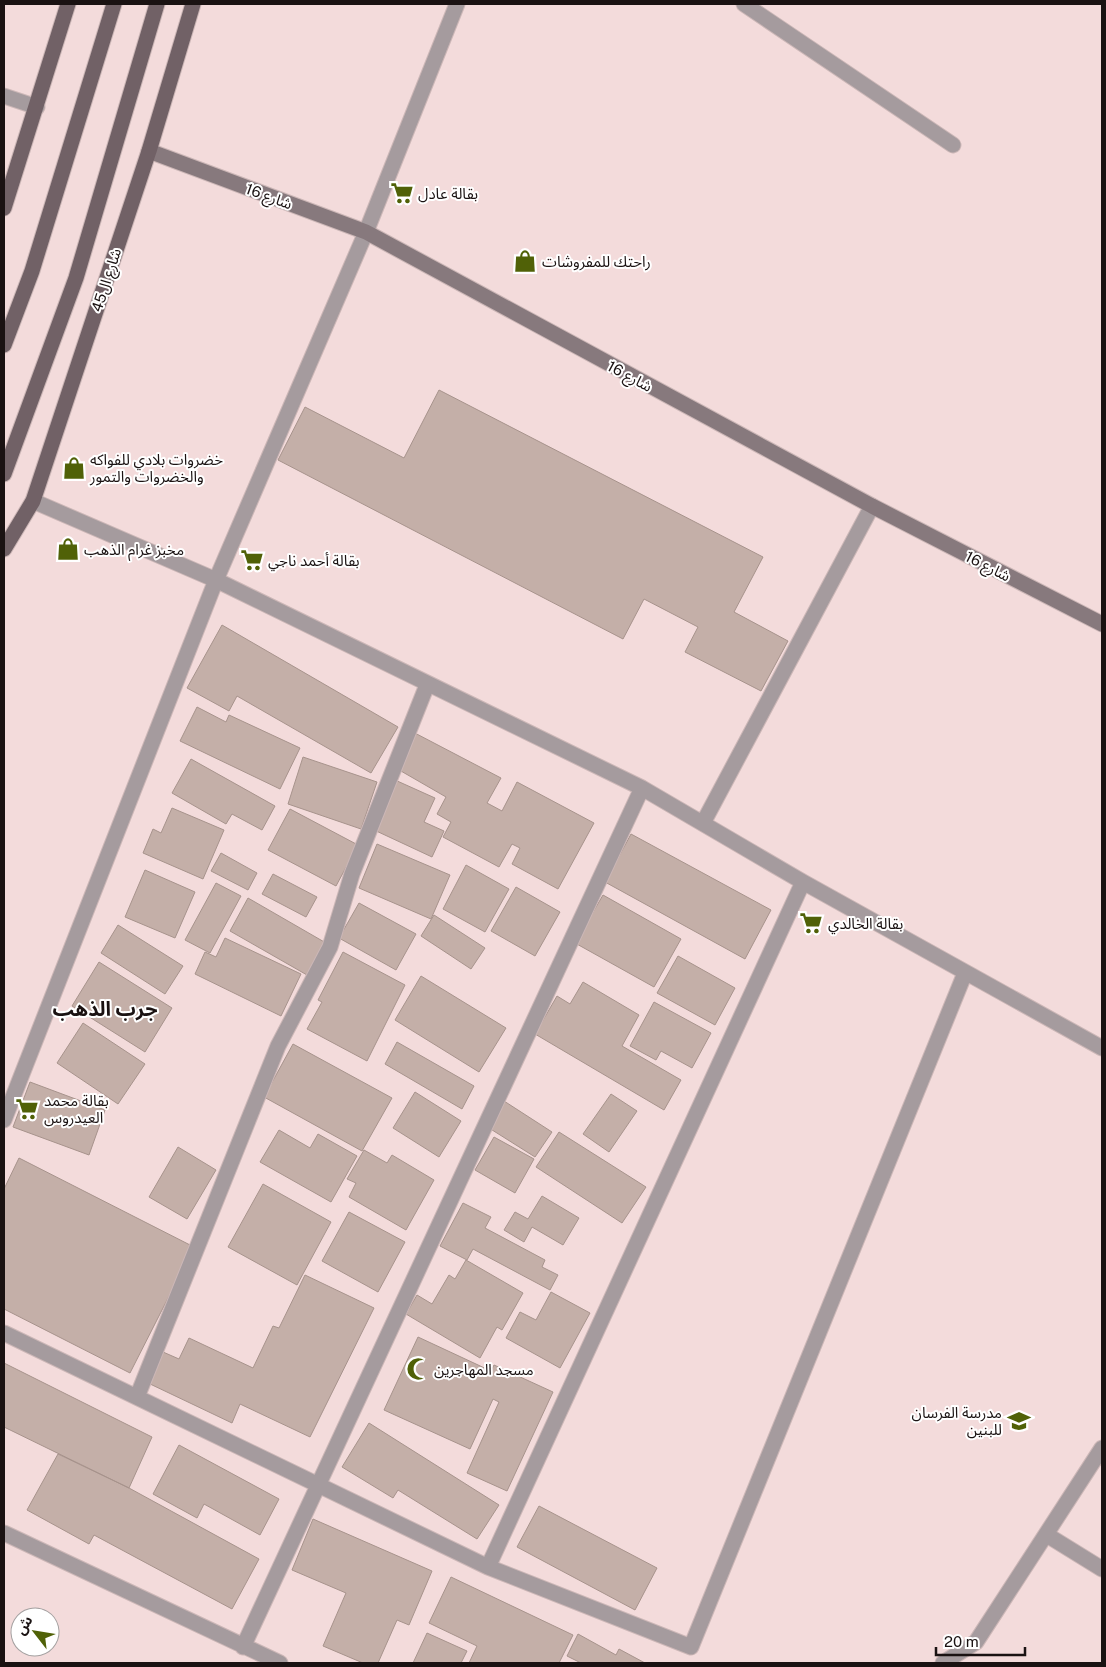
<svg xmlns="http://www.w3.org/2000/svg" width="1106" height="1667" font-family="'Public Sans','Noto Sans Arabic',sans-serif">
<rect width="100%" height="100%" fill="#f3dbdb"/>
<path fill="#c4afa8" stroke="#a7938c" d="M439,390L763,557L734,612L788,641L761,691L685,652L698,627L644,599L623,639L278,460L305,407L404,458Z
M222,625L398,727L371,773L237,696L229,711L187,688Z
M197,707L226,722L229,715L300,748L280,789L180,741Z
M411,731L501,778L487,803L502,811L517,782L594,823L558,889L512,864L520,848L512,844L499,867L443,837L451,822L437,814L446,797L394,767Z
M303,757L377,782L361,829L288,804Z
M191,759L275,806L262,830L232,814L226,824L172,793Z
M395,780L435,798L424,822L444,831L432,857L372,829Z
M172,808L224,830L203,879L143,853L153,829L161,833Z
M290,809L358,845L336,886L268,850Z
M631,834L771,910L745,959L605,882Z
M377,844L450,875L431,919L359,888Z
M221,853L257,873L248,890L211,871Z
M466,865L509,889L485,932L443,909Z
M145,870L195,892L175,938L125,917Z
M273,874L317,897L306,917L262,894Z
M216,883L241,896L210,953L185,940Z
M516,887L560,912L535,956L491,931Z
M603,895L681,939L654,987L575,943Z
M248,898L326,943L307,975L230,931Z
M359,903L416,934L396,970L339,938Z
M434,915L485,948L471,969L421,936Z
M118,925L183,966L165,994L101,953Z
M225,938L301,974L281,1016L195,974L205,952L216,957Z
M343,952L405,985L367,1061L307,1029L322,1002L318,1000Z
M678,956L735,988L715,1025L657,993Z
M99,962L172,1008L145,1052L72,1006Z
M421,976L506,1028L479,1072L395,1020Z
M583,982L639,1015L622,1046L681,1080L664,1110L535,1034L557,996L570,1004Z
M654,1002L711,1033L692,1068L661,1051L656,1060L630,1046Z
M83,1023L145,1064L118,1104L57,1063Z
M397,1042L474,1086L462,1109L385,1064Z
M293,1044L392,1098L362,1151L264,1097Z
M30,1082L105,1110L89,1155L13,1127Z
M415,1092L461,1121L439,1157L393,1128Z
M611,1094L637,1111L609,1152L583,1134Z
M504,1101L552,1132L535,1157L489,1128Z
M279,1130L310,1148L318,1134L357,1156L331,1202L260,1162Z
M559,1132L646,1187L622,1223L536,1167Z
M494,1137L534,1159L515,1193L475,1170Z
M178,1147L216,1170L187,1219L149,1197Z
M364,1150L387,1163L392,1155L434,1180L406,1230L349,1197L356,1183L347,1179Z
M19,1158L194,1247L130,1373L4,1309V1189Z
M263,1184L331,1222L297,1285L228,1247Z
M542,1196L579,1218L563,1245L532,1227L524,1242L504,1230L515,1212L528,1219Z
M463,1203L491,1217L485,1228L545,1260L542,1267L558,1275L550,1290L473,1249L467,1260L440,1246Z
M349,1212L405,1242L378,1292L322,1261Z
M466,1260L523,1293L502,1330L497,1327L480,1358L406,1314L417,1295L432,1304L449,1275L455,1279Z
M305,1275L374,1308L310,1437L240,1404L232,1423L148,1383L163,1352L179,1359L189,1338L253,1368L273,1326L279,1328Z
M551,1292L590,1313L560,1368L506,1338L520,1312L536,1320Z
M418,1337L491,1371L494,1365L553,1392L507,1491L467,1473L499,1402L493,1399L470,1449L384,1410Z
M4,1363L152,1437L129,1488L4,1427Z
M369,1423L499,1505L477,1539L398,1490L393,1498L342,1467Z
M179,1445L279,1499L260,1535L204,1504L197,1518L153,1494Z
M58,1454L129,1488L259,1559L232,1609L94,1535L89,1544L27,1510Z
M539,1506L657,1568L635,1610L517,1547Z
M313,1519L432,1571L409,1625L397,1620L378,1663H363L323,1646L346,1593L292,1570Z
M451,1577L573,1635L559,1663H469L477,1646L429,1623Z
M427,1633L467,1651L461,1663H413Z
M578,1634L616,1655L619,1649L645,1663H581L567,1656Z"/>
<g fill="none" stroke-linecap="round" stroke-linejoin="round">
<defs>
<path id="street" d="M744,4L953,145
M4,96L37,107
M33,501L216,580L642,788L803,882L1102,1048
M703,823L872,506
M4,1120L216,580L366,232L457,4
M4,1333L488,1567L691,1647L965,973
M137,1397L278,1046L330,947L352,874L427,685
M4,1533L280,1663
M1047,1535L1102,1569
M488,1567L803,882
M243,1647L642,788
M943,1663L976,1642L1102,1448"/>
<path id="secondary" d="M149,151L366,232L872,506L1102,624"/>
<path id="primary" d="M4,208L68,4
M4,345L32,271L114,4
M4,474L76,278L157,4
M4,549L33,501L149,151L193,4"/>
</defs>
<use href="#street" stroke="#ccb7b7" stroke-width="17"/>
<use href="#secondary" stroke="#ccb7b7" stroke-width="17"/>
<use href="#primary" stroke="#ccb7b7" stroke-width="17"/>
<use href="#street" stroke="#a59b9e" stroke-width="15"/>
<use href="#secondary" stroke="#87797d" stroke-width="15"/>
<use href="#primary" stroke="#716166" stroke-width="15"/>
</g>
<defs>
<symbol id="supermarket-bare" viewBox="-9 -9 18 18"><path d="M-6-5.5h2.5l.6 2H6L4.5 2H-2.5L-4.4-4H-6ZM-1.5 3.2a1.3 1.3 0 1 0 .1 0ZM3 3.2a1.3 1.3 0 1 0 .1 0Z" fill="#506107" stroke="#fff" stroke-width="2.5" paint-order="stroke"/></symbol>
<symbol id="shop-bare" viewBox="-9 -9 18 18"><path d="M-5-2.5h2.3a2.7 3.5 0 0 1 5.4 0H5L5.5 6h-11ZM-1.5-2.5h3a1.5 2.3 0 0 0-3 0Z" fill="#506107" stroke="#fff" stroke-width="2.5" paint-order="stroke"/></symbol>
<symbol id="mosque-bare" viewBox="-9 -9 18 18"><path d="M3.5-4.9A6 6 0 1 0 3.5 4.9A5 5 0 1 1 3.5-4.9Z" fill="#506107" stroke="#fff" stroke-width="2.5" paint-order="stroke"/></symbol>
<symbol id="school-bare" viewBox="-9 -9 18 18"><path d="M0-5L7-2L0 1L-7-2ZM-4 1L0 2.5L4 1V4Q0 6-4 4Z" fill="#506107" stroke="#fff" stroke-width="2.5" paint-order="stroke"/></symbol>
</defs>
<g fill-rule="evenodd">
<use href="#supermarket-bare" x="386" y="177" width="32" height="32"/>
<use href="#shop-bare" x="509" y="245" width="32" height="32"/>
<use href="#shop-bare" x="58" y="452" width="32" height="32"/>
<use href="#shop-bare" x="52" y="533" width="32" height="32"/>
<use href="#supermarket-bare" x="236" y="544" width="32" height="32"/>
<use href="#supermarket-bare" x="795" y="907" width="32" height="32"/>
<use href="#supermarket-bare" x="11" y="1093" width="32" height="32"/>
<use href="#mosque-bare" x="402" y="1353" width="32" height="32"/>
<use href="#school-bare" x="1003" y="1405" width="32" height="32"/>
</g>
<g text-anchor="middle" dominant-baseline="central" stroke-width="4" stroke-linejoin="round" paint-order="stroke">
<g font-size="15" fill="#1a1212" stroke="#fff" text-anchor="start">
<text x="418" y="193">بقالة عادل</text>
<text x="542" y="261">راحتك للمفروشات</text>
<text x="90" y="459">خضروات بلادي للفواكه<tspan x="90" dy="17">والخضروات والتمور</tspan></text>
<text x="84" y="549">مخبز غرام الذهب</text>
<text x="268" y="560">بقالة أحمد ناجي</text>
<text x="828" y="923">بقالة الخالدي</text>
<text x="44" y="1100">بقالة محمد<tspan x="44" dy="17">العيدروس</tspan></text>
<text x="434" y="1369">مسجد المهاجرين</text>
<text x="1002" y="1412" text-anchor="end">مدرسة الفرسان<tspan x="1002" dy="17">للبنين</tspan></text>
</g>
<g font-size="15" fill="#1a1212" stroke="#fff">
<text transform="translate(269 196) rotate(20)">شارع 16</text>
<text transform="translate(106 280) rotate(-72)">شارع ال45</text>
<text transform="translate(630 376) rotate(28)">شارع 16</text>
<text transform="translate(988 566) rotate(27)">شارع 16</text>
</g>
<g font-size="20" font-weight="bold" fill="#1a1212" stroke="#fff">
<text x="105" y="1009">جرب الذهب</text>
</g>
</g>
<rect width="1106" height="1667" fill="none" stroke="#1a1212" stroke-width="10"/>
<g transform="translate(35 1632) rotate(301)"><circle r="24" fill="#ffffff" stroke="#a3a0a0"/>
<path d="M0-4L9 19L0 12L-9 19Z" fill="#506107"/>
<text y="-8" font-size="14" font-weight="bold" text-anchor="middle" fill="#1a1212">ش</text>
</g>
<path d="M936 1647v8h89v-8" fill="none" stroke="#1a1212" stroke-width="2.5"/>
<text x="944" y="1647" font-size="15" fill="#1a1212" stroke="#ffffff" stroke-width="4" paint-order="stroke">20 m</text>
</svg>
